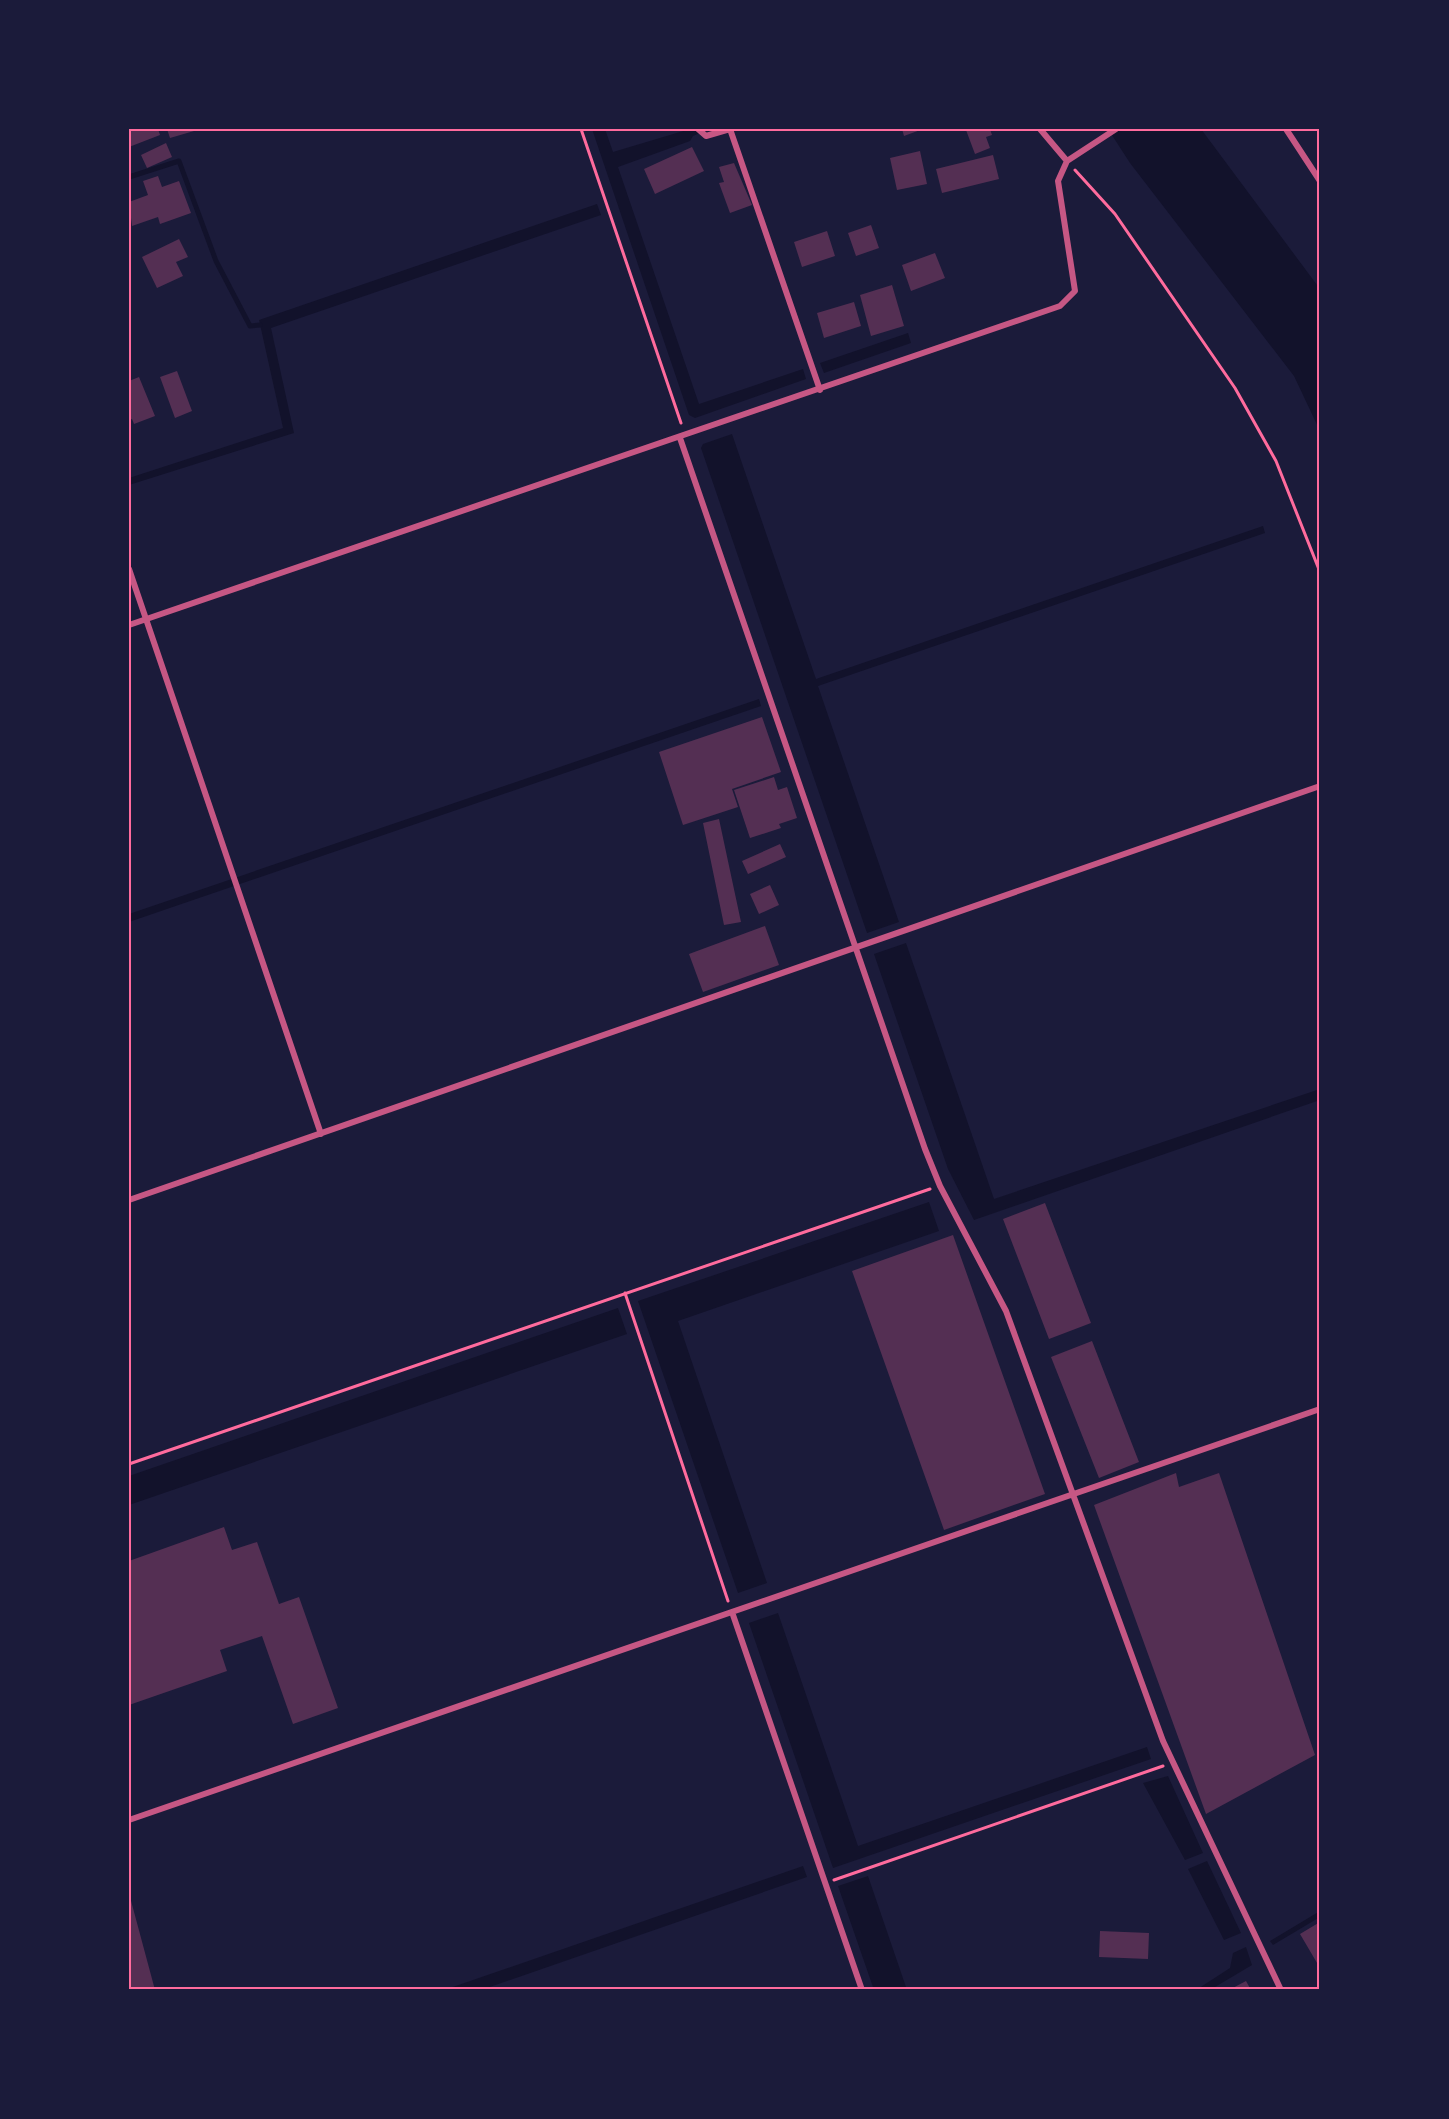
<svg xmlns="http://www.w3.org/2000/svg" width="1449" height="2119" font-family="Arial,sans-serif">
<rect width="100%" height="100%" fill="#1b1b3a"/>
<path fill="#12122b" d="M592,129H605L613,152L690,129H708L693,136L690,141L618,167L699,404L803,369L806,379L695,418L689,415Z
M1108,129H1201L1320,289V431L1294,376L1130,163Z
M597,204L601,215L271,328L294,433L129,485V478L283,428L259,320Z
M908,333L911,343L824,373L820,363Z
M732,434L816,679L1263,526L1265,533L818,686L899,922L867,933L701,448L703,444Z
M759,699L761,706L129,922V914Z
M906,943L994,1199L1320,1089V1100L974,1220L948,1169L874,954Z
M929,1202L939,1231L678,1321L767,1583L738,1593L638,1301Z
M618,1308L627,1334L129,1505V1476Z
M778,1613L858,1846L1147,1747L1151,1759L833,1868L749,1623Z
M1168,1776L1203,1853L1185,1860L1143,1783Z
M1207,1861L1241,1933L1224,1940L1188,1869Z
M803,1866L807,1877L481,1990H444Z
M868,1876L907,1990H874L838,1886Z
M1320,1911V1917L1273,1945L1270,1941Z
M1246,1947L1252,1965L1210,1990H1196L1230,1968L1233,1953Z"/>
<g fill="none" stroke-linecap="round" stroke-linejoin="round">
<path stroke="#12122b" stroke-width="5" d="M129,177L179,161L216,261L250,326L260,325"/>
</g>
<path fill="#542f53" d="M129,129H158L160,135L129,147Z
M167,129H193L194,131L170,138Z
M902,129H923L904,136Z
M990,129L992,135L986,137L990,148L975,154L966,130Z
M166,143L172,157L147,168L141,155Z
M692,147L704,171L655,194L644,169Z
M920,151L927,184L897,190L890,158Z
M993,155L999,179L942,193L936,169Z
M734,163L752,205L730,213L719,183L724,182L719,167Z
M158,176L162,187L179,181L191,213L160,224L158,217L132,226L129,202L148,195L143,181Z
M871,225L879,248L856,256L848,233Z
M827,231L835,256L802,267L794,242Z
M179,239L188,257L176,262L183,276L157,288L142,257Z
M935,253L945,278L911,291L902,265Z
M892,285L904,326L871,336L860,295Z
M854,302L861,326L824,338L817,313Z
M177,371L192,411L175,418L160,377Z
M139,377L155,416L134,424L132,419L129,420V381Z
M762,717L781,772L732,789L738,807L683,825L659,752Z
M774,777L778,790L787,787L797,818L779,824L781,828L750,838L734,790Z
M719,819L741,922L724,925L703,823Z
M780,844L786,857L748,874L742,861Z
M770,885L779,905L759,914L750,894Z
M765,926L779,965L703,992L689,954Z
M1045,1203L1091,1323L1049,1339L1003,1219Z
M953,1235L1045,1494L944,1530L852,1271Z
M1092,1341L1139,1462L1099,1478L1051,1357Z
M1176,1473L1179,1487L1219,1473L1315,1755L1206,1814L1094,1505Z
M224,1527L232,1550L257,1542L279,1604L299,1597L338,1708L293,1724L262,1636L220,1650L227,1671L129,1705V1561Z
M130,1897L155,1990H129Z
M1320,1922V1968L1300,1934Z
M1100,1931L1149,1933L1148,1959L1099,1957Z
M1246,1981L1251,1990H1229Z"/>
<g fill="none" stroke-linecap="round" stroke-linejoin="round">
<path stroke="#ff6b9d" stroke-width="3" d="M581,129L681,423
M1075,170L1115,214L1235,388L1276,461L1320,572
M625,1293L728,1601
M129,1464L930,1189
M834,1880L1163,1766"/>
<path stroke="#c65784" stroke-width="6" d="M698,129L706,136L730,129L820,390
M1040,129L1067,161
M1286,129L1320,181
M680,438L925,1149L940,1186L1006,1311L1163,1741L1281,1990
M129,569L321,1134
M129,625L1060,306L1075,291L1058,181L1067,161L1116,129
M129,1200L1320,786
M732,1612L862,1990
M129,1820L1320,1409"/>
</g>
<rect width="1449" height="2119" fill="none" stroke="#1b1b3a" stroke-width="261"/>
<rect x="130" y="130" width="1188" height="1858" fill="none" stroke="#ff6b9d" stroke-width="2"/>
</svg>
